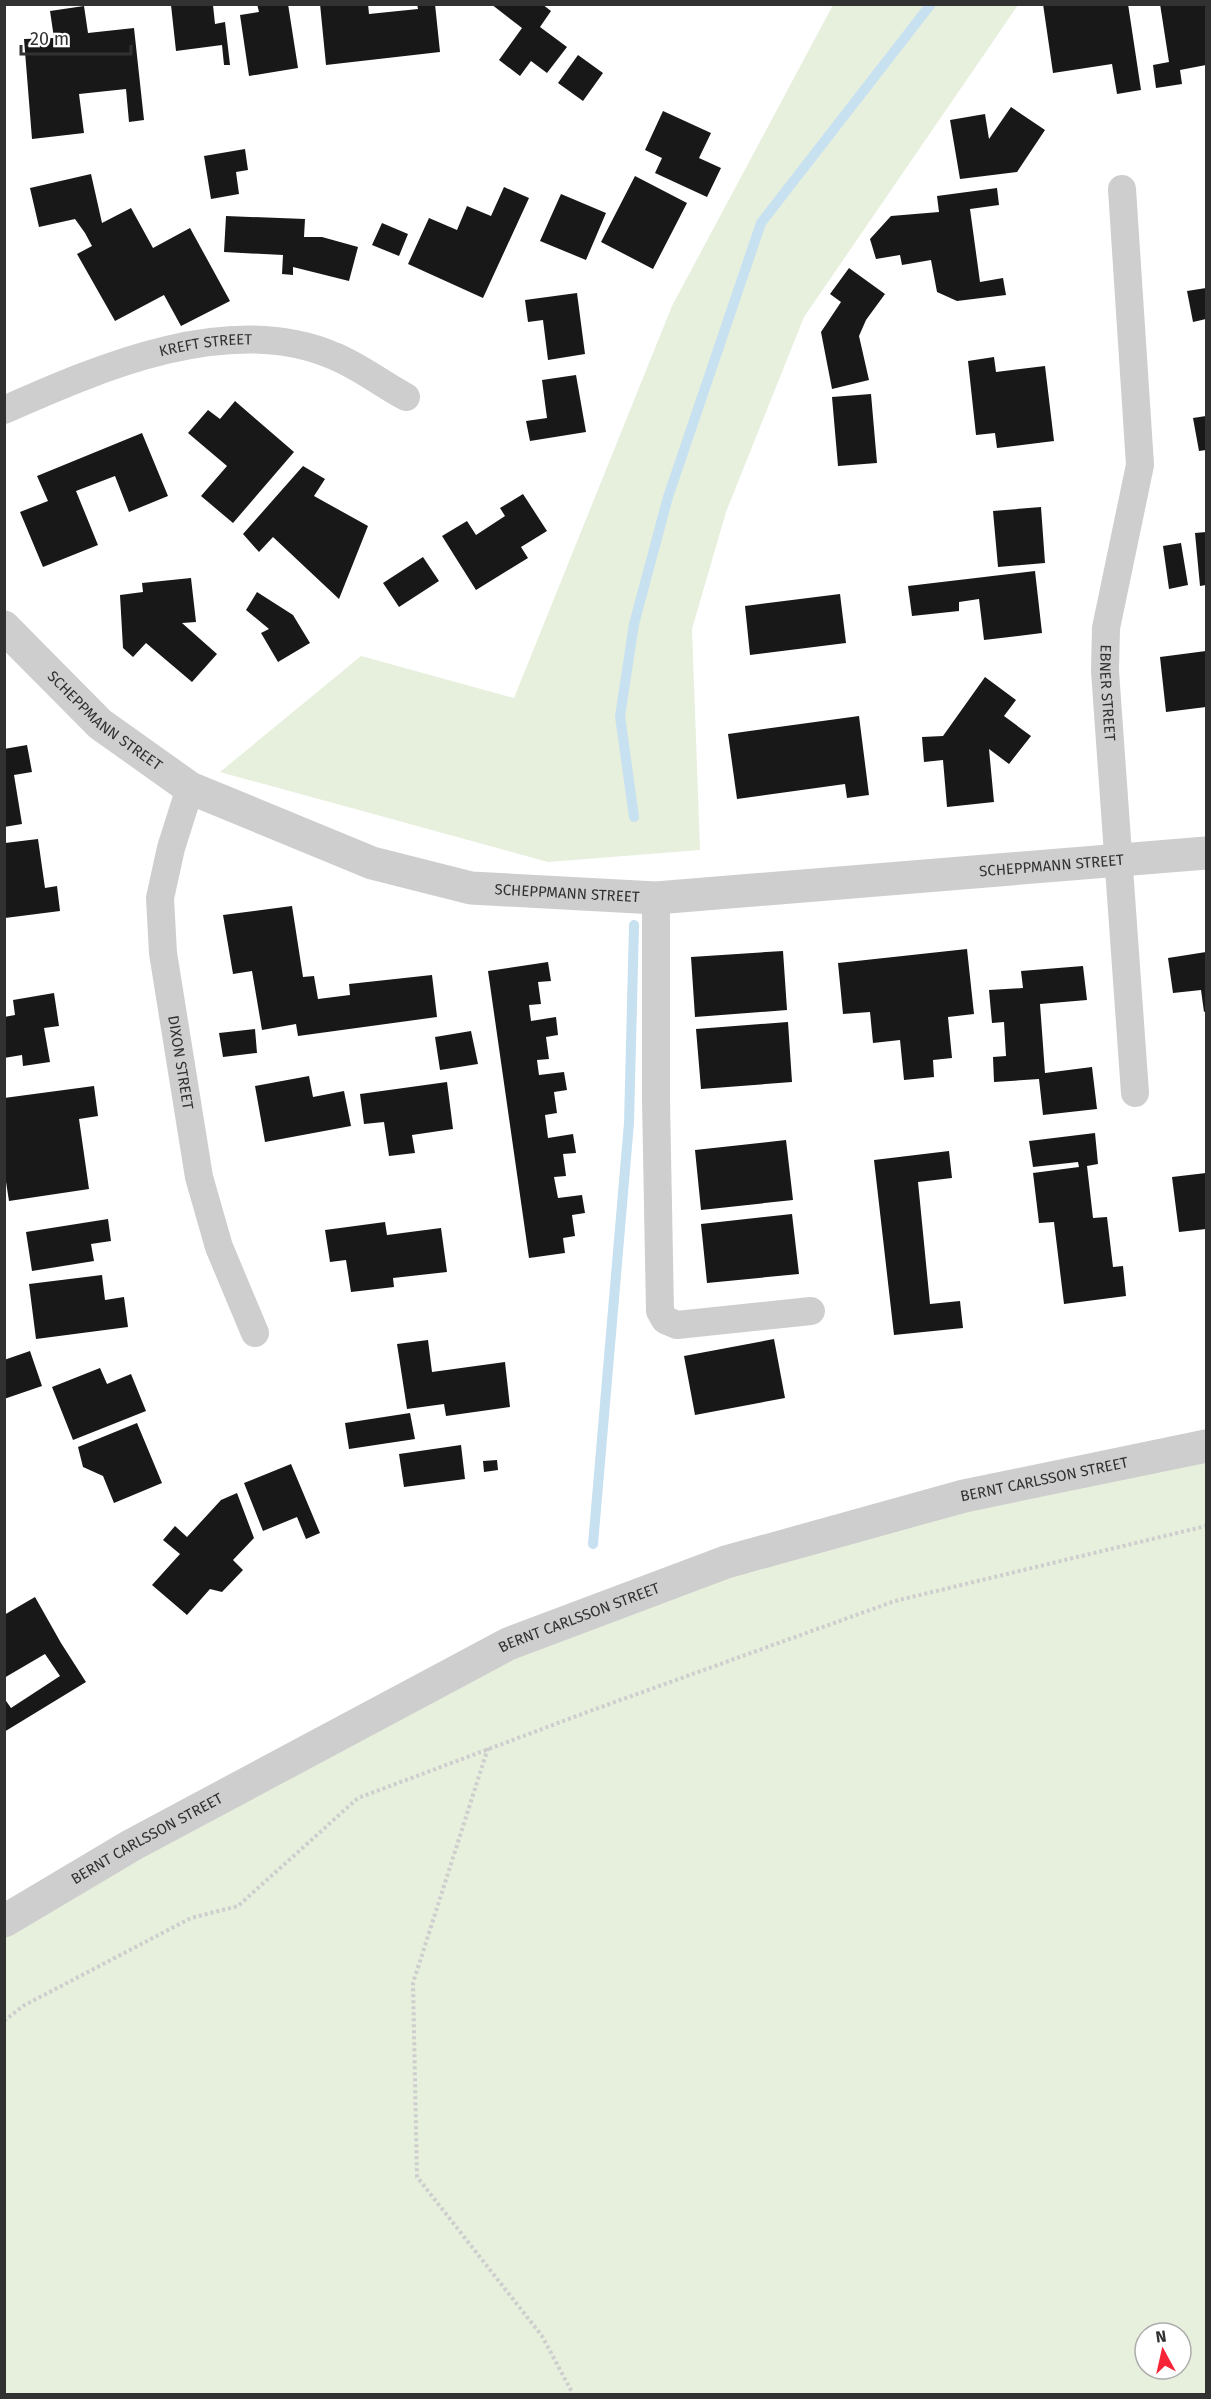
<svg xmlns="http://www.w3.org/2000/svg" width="1211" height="2399" font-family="'Fira Sans',sans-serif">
<rect width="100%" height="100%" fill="#fff"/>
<path fill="#e7efdd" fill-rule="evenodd" d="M833,5H1018L804,317L726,512L692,629L700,850L548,862L220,772L361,656L514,698L672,306Z
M1206,1446V2394H5L4,1921L508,1644L726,1562ZM1145,2333H1181V2369H1145Z"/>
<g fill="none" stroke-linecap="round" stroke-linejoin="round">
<path stroke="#c8e1f0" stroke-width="10" d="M634,817L620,716L634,624L668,497L761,223L931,4
M593,1544L629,1123L634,925"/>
</g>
<path fill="#181818" d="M257,4H288L298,68L249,76L240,15L259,12Z
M320,4H368L369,14L418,9L417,4H435L440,52L326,65Z
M491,4H542L551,11L540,27L567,47L547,73L531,61L520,76L499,60L522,28Z
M1043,4H1128L1141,90L1117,94L1112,64L1053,73Z
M1160,4H1206V65L1180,70L1182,84L1156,88L1153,65L1169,62Z
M171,5H213L215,24L225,22L230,65H224L222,45L176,51Z
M84,6L88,33L134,28L144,120L129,122L126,89L79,94L84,133L32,139L24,39L54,38L50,11Z
M578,55L603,73L583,101L558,83Z
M1011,107L1045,130L1017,172L960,179L950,120L985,114L989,139Z
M663,111L711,133L699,158L721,168L707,197L655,173L662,158L645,150Z
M245,149L248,170L236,172L239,194L211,199L204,156Z
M91,174L102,223L131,208L153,248L190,228L230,301L181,326L164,295L115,321L77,254L92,246L85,233L75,219L39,227L30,188Z
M635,176L687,203L653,269L601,242Z
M504,187L529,198L483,298L408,264L429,218L457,230L467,206L491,216Z
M997,188L999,205L970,209L980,282L1003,278L1006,295L957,301L937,292L931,260L902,265L900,255L876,259L870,239L891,216L939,212L937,196Z
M561,194L606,213L586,260L540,241Z
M226,216L305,219L304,237H322L358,247L349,281L293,267V275L282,274L283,255L224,252Z
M382,223L408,234L399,256L372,245Z
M849,268L885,294L866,320L859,336L869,380L832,389L821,332L841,302L830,294Z
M1206,288V319L1193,322L1187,291Z
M577,293L585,354L548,360L543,320L528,322L525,300Z
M994,357L996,372L1045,366L1054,441L997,448L995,433L976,435L968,361Z
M576,375L586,432L530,441L526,421L547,418L542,380Z
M871,394L877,463L838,466L832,397Z
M235,401L294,452L233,523L201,496L227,466L188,433L208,410L220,419Z
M1206,416V450L1199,451L1193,418Z
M142,433L168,496L129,512L115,476L76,491L98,545L43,567L20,512L48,501L37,476Z
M303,466L325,479L314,496L368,526L339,599L273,537L259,552L243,534Z
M523,494L547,531L521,547L528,558L476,590L442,536L467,521L476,535L505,516L500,508Z
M1041,507L1045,563L998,567L993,511Z
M1206,532V585L1200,586L1195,533Z
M1181,543L1188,585L1169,589L1163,546Z
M423,557L439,581L399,607L383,583Z
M1035,571L1042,633L984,640L979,599L959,602V611L912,616L908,586Z
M191,578L196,622L182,623L217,654L192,682L146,643L133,657L123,648L120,595L143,592L142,583Z
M257,592L293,615L310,643L278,662L261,633L269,629L246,610Z
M840,594L846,643L750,655L745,606Z
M1206,651V707L1166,712L1160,657Z
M985,677L1016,700L1004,716L1031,736L1009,764L989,749L994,802L947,807L943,760L924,762L922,737L943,736Z
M859,716L869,795L847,798L845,784L737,799L728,734Z
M27,745L32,772L14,775L22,824L4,827V749Z
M38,839L45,888L57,886L60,911L5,918V843Z
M292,906L303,977L314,976L318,999L350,995L349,984L432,975L437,1017L298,1036L296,1024L262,1030L252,971L233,974L223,915Z
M967,949L974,1014L948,1017L952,1058L933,1060L934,1077L904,1080L900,1040L873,1043L870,1012L843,1014L838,963Z
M783,951L787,1010L695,1017L691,957Z
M1206,952V1011L1204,1012L1201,990L1173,993L1168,958Z
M548,962L551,981L538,982L541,1004L529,1005L531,1021L556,1017L558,1035L546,1037L549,1059L537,1060L539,1075L564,1072L567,1090L554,1092L557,1113L545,1115L548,1138L573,1134L576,1153L563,1154L566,1176L554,1177L558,1198L582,1195L585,1213L572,1215L575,1236L563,1238L565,1253L529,1258L488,971Z
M1083,966L1087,1000L1040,1004L1045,1073L1092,1067L1097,1109L1043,1115L1039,1079L994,1082L993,1057L1006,1056L1004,1022L992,1023L989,990L1023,988L1021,971Z
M54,993L59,1026L44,1028L50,1062L23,1066L22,1055L4,1058V1017L15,1015L13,1000Z
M788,1022L792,1082L701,1089L696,1029Z
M255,1029L257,1053L223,1057L219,1033Z
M471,1031L478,1064L440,1070L435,1037Z
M309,1076L313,1097L344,1091L351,1126L265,1142L255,1086Z
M447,1082L453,1129L412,1135L415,1153L389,1156L384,1122L364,1124L360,1094Z
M94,1086L98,1116L79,1119L89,1189L9,1201L4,1169V1098Z
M1095,1133L1098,1164L1087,1166L1093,1218L1107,1217L1113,1267L1123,1266L1126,1296L1064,1304L1054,1222L1039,1223L1033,1173L1079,1167L1078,1162L1033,1167L1029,1141Z
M786,1140L793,1200L701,1210L695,1150Z
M949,1151L952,1178L918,1182L930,1304L960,1301L963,1328L894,1335L874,1160Z
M1206,1173V1229L1179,1232L1172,1177Z
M792,1214L799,1274L707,1283L701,1224Z
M108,1219L111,1241L91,1244L94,1261L32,1271L26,1232Z
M385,1222L387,1235L441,1228L447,1272L393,1278L394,1287L351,1292L346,1260L330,1262L325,1230Z
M102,1275L105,1300L124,1297L128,1327L36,1339L29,1284Z
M774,1339L785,1398L695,1415L684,1356Z
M428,1340L432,1372L505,1362L510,1407L446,1416L444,1404L407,1409L397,1344Z
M30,1351L42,1386L4,1399V1360Z
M100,1368L107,1384L131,1374L146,1411L73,1440L52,1387Z
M410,1413L415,1439L349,1449L345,1423Z
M137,1423L162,1483L114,1503L103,1476L83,1467L78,1447Z
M461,1445L465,1479L404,1487L399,1454Z
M497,1460L498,1470L484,1472L483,1461Z
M291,1464L320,1533L306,1539L297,1517L263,1531L244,1483Z
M237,1493L254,1538L233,1560L243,1570L222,1592L210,1589L187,1615L152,1585L180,1554L163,1540L175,1526L187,1537L221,1500Z
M35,1597L61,1643L86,1682L4,1732V1698L11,1708L60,1676L45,1654L4,1678V1615Z"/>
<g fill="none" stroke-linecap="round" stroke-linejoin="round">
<path stroke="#cecece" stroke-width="4" stroke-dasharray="3 3" stroke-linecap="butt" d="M488,1748L413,1983L417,2177L542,2336L573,2394
M4,2021L23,2006L191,1918L238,1906L358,1798L590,1711L895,1601L1206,1526"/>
<g stroke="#cecece" stroke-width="28">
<path id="s1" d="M1122,189L1140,465L1106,628L1105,671L1135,1093"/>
<path id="s2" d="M4,410C101,367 230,311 334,356C359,366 382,384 406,397"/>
<path id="s3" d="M190,788L171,848L160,898L163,953L199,1177L219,1247L255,1333"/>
<path d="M656,898V1100L660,1311L665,1320L677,1325L811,1311"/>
</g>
<g stroke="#cecece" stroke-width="33">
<path id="s4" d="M4,627L100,724L190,788L372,863L471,888L656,898L1206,853"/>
<path id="s5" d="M4,1921L132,1845L508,1644L726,1562L964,1496L1206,1446"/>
</g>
</g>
<g text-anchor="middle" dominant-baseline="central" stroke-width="6" stroke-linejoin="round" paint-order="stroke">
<g font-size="15" fill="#313131" stroke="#fff">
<text stroke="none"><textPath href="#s2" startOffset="213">KREFT STREET</textPath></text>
<text stroke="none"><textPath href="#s1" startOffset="508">EBNER STREET</textPath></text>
<text stroke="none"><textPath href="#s4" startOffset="138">SCHEPPMANN STREET</textPath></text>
<text stroke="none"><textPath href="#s4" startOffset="1128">SCHEPPMANN STREET</textPath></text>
<text stroke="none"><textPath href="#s4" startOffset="642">SCHEPPMANN STREET</textPath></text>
<text stroke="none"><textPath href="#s3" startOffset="280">DIXON STREET</textPath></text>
<text stroke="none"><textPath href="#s5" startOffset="1137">BERNT CARLSSON STREET</textPath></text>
<text stroke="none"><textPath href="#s5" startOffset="651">BERNT CARLSSON STREET</textPath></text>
<text stroke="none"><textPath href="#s5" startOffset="165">BERNT CARLSSON STREET</textPath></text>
</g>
</g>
<rect width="1211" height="2399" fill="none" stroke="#313131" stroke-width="12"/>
<g transform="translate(1163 2351) rotate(352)"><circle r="28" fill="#ffffff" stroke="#adadad" stroke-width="1.5"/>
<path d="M0-4.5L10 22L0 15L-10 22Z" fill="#f72336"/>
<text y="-9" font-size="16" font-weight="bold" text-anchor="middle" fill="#313131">N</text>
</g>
<path d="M21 45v9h110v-9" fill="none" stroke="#313131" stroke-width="3"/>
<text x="30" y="45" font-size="18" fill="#313131" stroke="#ffffff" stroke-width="4.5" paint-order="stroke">20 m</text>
</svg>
